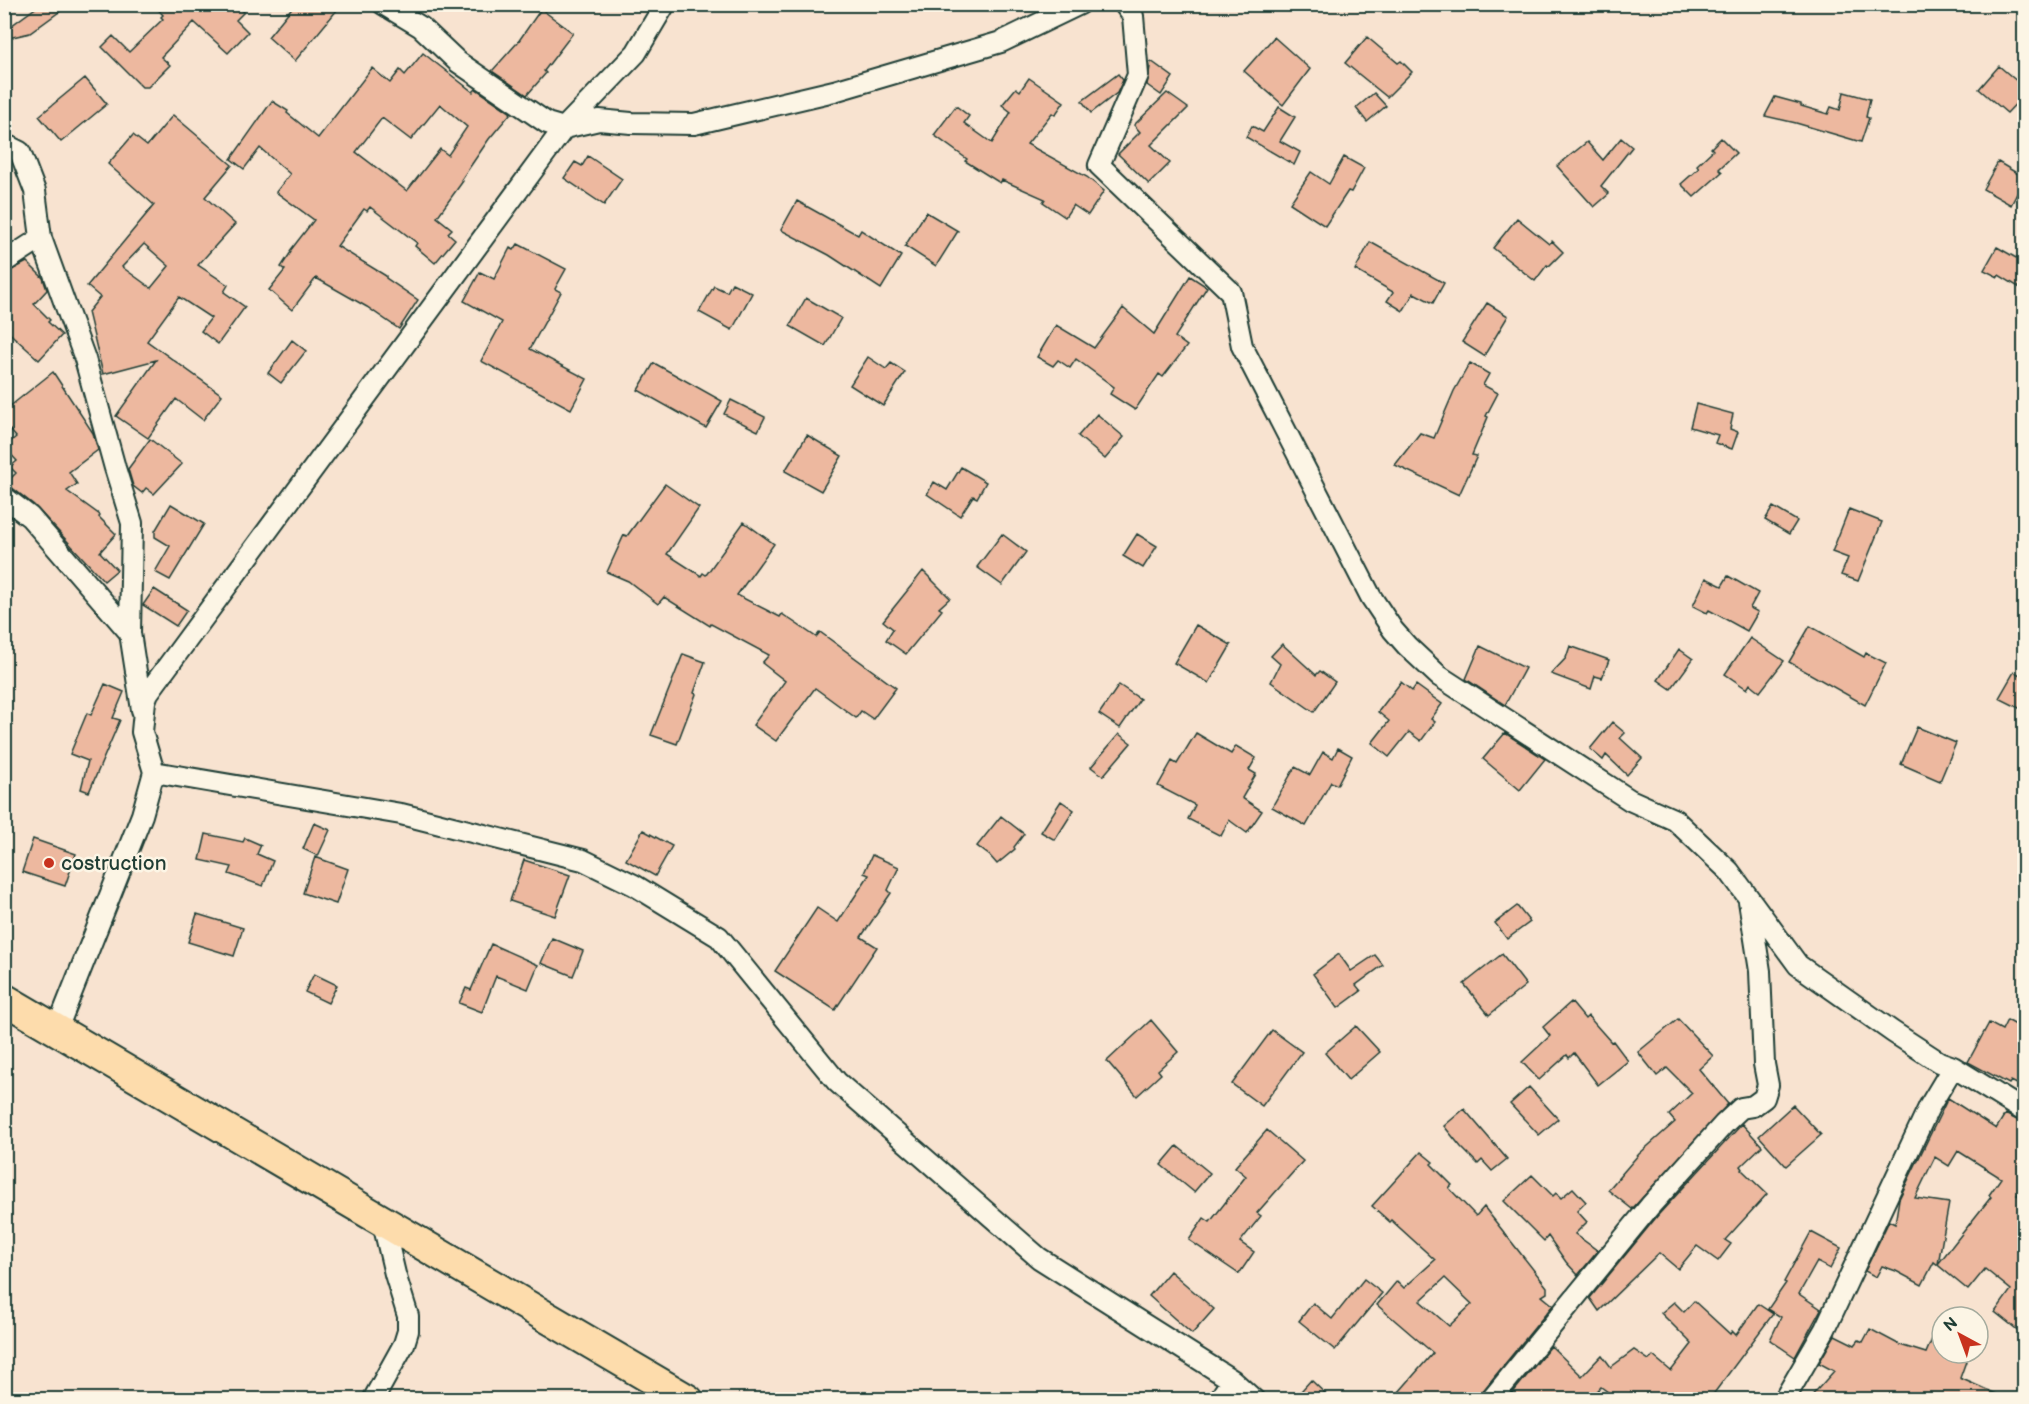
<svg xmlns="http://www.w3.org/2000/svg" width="2029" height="1404" font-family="'Balsamiq Sans',sans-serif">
<rect width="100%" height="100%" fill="#f8e3d0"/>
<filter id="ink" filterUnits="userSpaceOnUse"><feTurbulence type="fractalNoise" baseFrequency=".0167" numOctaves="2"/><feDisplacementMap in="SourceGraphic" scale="12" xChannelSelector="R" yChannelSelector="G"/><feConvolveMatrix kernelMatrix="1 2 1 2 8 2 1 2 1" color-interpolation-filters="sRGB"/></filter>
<g filter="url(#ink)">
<path fill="#edb89f" stroke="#1f3d34" stroke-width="1.5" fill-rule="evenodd" d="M41,4H70L30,33L4,39V31Z
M153,4H236L244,12L236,20L248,32L228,53L194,22L161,57L170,65L148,87H142L102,47L113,36L129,52L163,19L161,17L163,15Z
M295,4H342L295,61L268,37Z
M541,9L573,33L544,71L546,73L527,95L492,71L518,42Z
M1274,37L1310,69L1283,105L1244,71Z
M1367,37L1398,63L1401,61L1412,72L1387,97L1345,63Z
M423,53L473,92L476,89L511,113L489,139L461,180L463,181L437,217L452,229L448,233L455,239L435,263L415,246L417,243L370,207L367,211L364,209L337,246L386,276V278L418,300L399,329L367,307L316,278L292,310L269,290L285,270L281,267L291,252L290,251L314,220L276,192L290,174L260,148L244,169L231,159L272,101L288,111L287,113L318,138L372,68L390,83L400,70L405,75ZM440,104L467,127L448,155L440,149L407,191L356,152L382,118L411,140Z
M1151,61L1173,77L1161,95L1147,85Z
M1999,66L2025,88V94L2007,113L1979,89Z
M1118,74L1123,80L1117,93L1091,113L1082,101Z
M85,78L107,104L61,142L39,116Z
M1029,78L1064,102L1055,115L1052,113L1027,144L1087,177L1104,191L1088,215L1073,205L1065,217L1043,202L1045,199L1002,180L1000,183L965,161L967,159L934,135L956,106L969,116L964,123L992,143L1011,112L1002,105L1016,88L1020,91Z
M1844,92L1870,99L1866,117L1869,118L1861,142L1796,123L1765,116L1775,97L1801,104V106L1828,114L1831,107L1840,110Z
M1167,93L1188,108L1151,145L1170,163L1149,184L1118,154L1140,132L1134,125Z
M1374,93L1386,106L1367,122L1356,108Z
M1279,107L1295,117L1280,141L1300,152L1294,165L1246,137L1252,126L1263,132Z
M173,115L232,165L205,197L235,224L198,265L228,285L224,292L245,307L218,344L201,331L211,318L179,297L147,341L222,395L203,420L176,399L148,438L116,416L156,360L103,374L88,312L100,297L87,286L154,205L108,164L133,135L147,146ZM144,244L169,266L151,288L122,267Z
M1621,138L1632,147L1601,186L1609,194L1594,207L1557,166L1587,142L1603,160Z
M1721,138L1736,153L1719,169L1722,172L1694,197L1681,184L1699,168L1697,165L1713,150L1711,148Z
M588,156L622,179L604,205L564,178L575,162L582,166Z
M1344,157L1364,168L1351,192L1348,191L1325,226L1290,203L1311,172L1329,184Z
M1998,162L2025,178L2011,205L1983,189Z
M797,201L858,235L861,230L901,256L881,289L829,255L781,230Z
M926,212L958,231L936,266L905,246Z
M1517,218L1549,244L1552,241L1563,252L1549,266L1547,265L1535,281L1493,248Z
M1370,242L1444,283L1433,303L1414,293L1403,311L1387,301L1393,292L1355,270Z
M518,244L566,269L555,289L561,292L530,349L587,379L571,409L481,361L502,322L464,301L480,272L494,279L510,248L514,250Z
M1997,247L2025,263V291L1999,275L1998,277L1984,270Z
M27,262L43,278L47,290L34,304L50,320L48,322L62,335L39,360L4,328V274Z
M1190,276L1207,287L1175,337L1187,346L1163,377L1159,374L1135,410L1110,394L1114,387L1076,359L1070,368L1058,360L1053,366L1037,357L1056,325L1094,348L1123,308L1154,334Z
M732,283L752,293L732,330L699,312L714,286L727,292Z
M806,298L841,318L825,346L790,326Z
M1487,303L1508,316L1484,356L1462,342Z
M292,340L306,351L281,383L268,373Z
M868,357L886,369L891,363L905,372L883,406L850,385Z
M654,363L722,401L706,428L638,390Z
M1470,363L1489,374L1483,385L1498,393L1486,416L1488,417L1472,455L1477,456L1459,495L1395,465L1420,433L1434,438L1454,391Z
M53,372L93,433L98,450L69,472L77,484L67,491L100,515L99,517L116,534L100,552L117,570L104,581L34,505L11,487L4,485L16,473L10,467L17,461L4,447L16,437L4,423V411Z
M731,400L765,417L758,431L724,414Z
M1696,404L1733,414L1730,429L1738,432L1732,449L1715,443L1718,435L1690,427Z
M1097,414L1124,437L1105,459L1078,436Z
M807,435L842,456L821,491L785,471Z
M150,439L182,464L154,494L146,488L142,493L133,486L128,469Z
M961,467L986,482L977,498L973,496L960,516L927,494L934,482L947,490Z
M665,484L699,508L667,554L701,576L703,573L706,575L744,522L774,544L737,595L780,617L782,614L816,637L820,632L896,688L873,719L861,711L856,718L815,688L776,741L753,725L785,681L762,663L769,655L711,624L710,626L664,597L658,604L628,581L607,572L624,535L627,536Z
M171,504L204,524L170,580L155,572L170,546L155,537V531Z
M1773,507L1797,521L1789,534L1765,520Z
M1849,509L1882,522L1858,581L1841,575L1848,558L1832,552Z
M1002,534L1026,552L1002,585L977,567Z
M1137,534L1157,546L1143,568L1123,556Z
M923,571L950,598L939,608L942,610L906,654L886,640L893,629L883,621Z
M1728,576L1758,593L1750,608L1758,612L1747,631L1709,610L1707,613L1693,606L1706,578L1722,586Z
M154,589L187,610L176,626L143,605Z
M1196,625L1231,645L1209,683L1174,663Z
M1810,626L1864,657L1866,653L1886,663L1865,705L1789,662Z
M1750,638L1784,661L1760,692L1750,684L1747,689L1725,674Z
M1282,644L1316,675L1320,671L1335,682L1314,712L1271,682L1280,664L1271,656Z
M1480,646L1525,668L1505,705L1466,679Z
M1570,646L1609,660L1602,678L1595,676L1591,689L1551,674L1566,658Z
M1679,649L1693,659L1671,689L1658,680Z
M683,654L705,662L694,693L696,694L677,744L651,735Z
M2014,672L2025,677V711L1999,698Z
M1401,682L1412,691L1416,685L1442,704L1431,719L1435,722L1421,741L1409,732L1389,757L1372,743L1389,721L1378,712Z
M105,684L124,692L113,718L120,720L89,792L81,789L88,761L70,754L87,713L91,715Z
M1119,685L1140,699L1120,728L1099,714Z
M1612,722L1625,733L1620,738L1642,758L1627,775L1606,755L1603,760L1590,749Z
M1917,727L1956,743L1940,781L1901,764Z
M1196,733L1231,754L1236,746L1256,758L1249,770L1256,774L1242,798L1262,811L1247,833L1229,820L1221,836L1188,819L1195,805L1158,786L1172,761L1177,764Z
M1505,733L1545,759L1520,790L1483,759Z
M1119,734L1131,743L1103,776L1091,767Z
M1338,748L1352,756L1337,785L1331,782L1306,826L1272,807L1295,767L1310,775L1323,752L1333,758Z
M1061,801L1074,810L1055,840L1041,832Z
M1001,816L1024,834L1014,847L1015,849L997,864L990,856L977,846Z
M314,823L330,830L318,856L303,849Z
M643,830L672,846L655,876L626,860Z
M206,834L243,842L245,838L261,845L257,854L273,861L263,886L229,874L232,867L200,860Z
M33,839L76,854L65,886L22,872Z
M872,855L899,867L888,890L891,893L861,937L877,947L835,1010L775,971L817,908L838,922L869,875L864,873Z
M315,857L348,869L336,904L303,893Z
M524,860L570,875L555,916L510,901Z
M1517,906L1530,922L1507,939L1495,923Z
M197,914L243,928L234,956L188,942Z
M552,938L583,951L573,976L541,963Z
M491,944L538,965L528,989L496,976L482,1012L459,1003L466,988L471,990Z
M1339,954L1351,971L1375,955L1383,965L1356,985L1361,991L1338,1008L1313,974Z
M1502,954L1526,985L1489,1015L1464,984Z
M314,974L337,985L328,1003L305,992Z
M1571,1002L1585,1019L1588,1016L1611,1042L1613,1041L1628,1061L1598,1085L1574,1053L1569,1058L1567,1055L1539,1080L1522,1062L1550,1036L1543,1027Z
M1678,1019L1713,1056L1699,1069L1728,1104L1632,1209L1608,1190L1639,1154L1675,1122L1669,1115L1692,1093L1667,1068L1657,1076L1638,1052Z
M1151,1020L1178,1052L1158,1070L1161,1074L1137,1096L1107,1061Z
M2007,1020L2025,1030V1088L2011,1081L2009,1084L1968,1062L1989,1023L2002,1030Z
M1356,1026L1380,1052L1348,1080L1325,1053Z
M1272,1030L1302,1052L1262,1106L1232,1084Z
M1529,1087L1558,1119L1539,1135L1510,1104Z
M1948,1098L1996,1129L2005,1114L2025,1124V1183L2017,1195L2025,1200V1336L1995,1312L2011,1290L1985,1269L1968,1290L1934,1262L1922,1285L1896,1271L1882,1266L1876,1277L1865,1271L1889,1221L1895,1224L1899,1199ZM1958,1151L2001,1178L1989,1195L1991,1197L1938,1264L1949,1203L1915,1198L1935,1157L1949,1166Z
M1793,1105L1821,1135L1786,1166L1759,1136Z
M1464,1109L1507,1159L1492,1171L1482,1160L1478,1164L1461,1147L1444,1126Z
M1742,1124L1762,1146L1741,1166L1743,1169L1742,1170L1767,1194L1725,1240L1731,1244L1718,1261L1697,1246L1678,1269L1659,1253L1599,1311L1590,1298L1659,1214Z
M1267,1130L1303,1161L1257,1213L1261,1216L1240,1242L1254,1252L1239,1274L1189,1240L1204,1218L1210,1222L1246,1176L1235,1167Z
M1177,1146L1210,1173L1194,1192L1161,1165Z
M1421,1152L1433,1162L1431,1164L1452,1185L1449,1188L1476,1216L1484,1207L1547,1287V1293L1542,1296L1553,1305L1482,1392L1479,1400H1392L1433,1353L1377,1305L1397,1281L1404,1288L1435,1260L1391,1220L1390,1222L1372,1206ZM1445,1278L1472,1304L1449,1326L1420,1301Z
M1532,1175L1553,1196L1556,1193L1561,1198L1573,1188L1586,1202L1577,1211L1587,1222L1575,1234L1598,1251L1578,1275L1566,1262L1548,1236L1544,1241L1504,1201Z
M1811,1232L1841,1248L1830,1269L1817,1262L1799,1294L1821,1309L1795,1357L1770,1340L1781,1317L1768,1309L1786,1283L1784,1282Z
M1170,1271L1214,1309L1192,1334L1149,1296Z
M1364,1279L1382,1293L1335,1350L1299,1321L1313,1303L1332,1319Z
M1694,1301L1730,1334L1732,1331L1736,1335L1758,1304L1773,1314L1709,1400H1619L1601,1387L1589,1400H1507L1551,1346L1582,1376L1602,1355L1611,1367L1634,1350L1649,1360L1653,1356L1671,1371L1692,1344L1661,1313L1674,1302L1684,1312Z
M1942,1316V1353H1969L1960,1378L2010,1400H1808L1834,1371L1819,1363L1835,1335L1855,1345L1859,1340L1863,1342L1870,1329L1900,1345L1926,1353Z
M1311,1380L1332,1400H1293Z"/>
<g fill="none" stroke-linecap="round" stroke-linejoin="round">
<defs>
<path id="street" d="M383,4L421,27L458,62L547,123L564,128L599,120L631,123L694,124L834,91L1001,42L1080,4
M1124,4L1133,16L1138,75L1099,165L1231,292L1242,346L1371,597L1393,630L1407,646L1439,676L1630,800L1675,820L1729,871L1798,965L1893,1032L1939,1062L1953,1067L1929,1107L1825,1329L1784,1400
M4,144L20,152L35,191L41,238L85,359L115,468L132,523L130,633L142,710
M4,262L41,238
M4,497L30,517L130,633
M154,772L401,814L583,860L634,885L719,937L837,1082L1039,1258L1232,1380L1254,1400
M57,1029L142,815L154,772L142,732L145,701L148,693L564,128L636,53L665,4
M1953,1067L2024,1111
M373,1400L404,1344L408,1331V1316L395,1274L382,1219
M1219,1400L1232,1380
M1491,1400L1650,1206L1724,1124L1741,1108L1753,1106L1764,1098L1768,1085L1764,1064L1760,971L1749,901"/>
<path id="primary" d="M4,999L688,1400"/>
</defs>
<use href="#street" stroke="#1f3d34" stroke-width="24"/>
<use href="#primary" stroke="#1f3d34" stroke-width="34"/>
<use href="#street" stroke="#fcf5e5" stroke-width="20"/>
<use href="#primary" stroke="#fddcac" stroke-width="30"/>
</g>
</g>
<circle fill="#c8321e" stroke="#fcf5e5" stroke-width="2" cx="49" cy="863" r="6"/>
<g text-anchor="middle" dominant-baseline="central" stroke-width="5" stroke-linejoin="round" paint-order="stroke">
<g font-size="21" fill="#1f3d34" stroke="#fcf5e5" text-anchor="start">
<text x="61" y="863">costruction</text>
</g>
</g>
<rect width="2029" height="1404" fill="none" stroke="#fcf5e5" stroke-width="24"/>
<rect x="12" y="12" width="2005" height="1380" fill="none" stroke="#1f3d34" stroke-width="2" filter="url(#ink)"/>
<g transform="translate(1960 1335) rotate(319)"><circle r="28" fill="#fcf5e5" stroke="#a4ab9e" stroke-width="1.5"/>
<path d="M0-4.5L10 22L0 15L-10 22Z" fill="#c8321e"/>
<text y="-9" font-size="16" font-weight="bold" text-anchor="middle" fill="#1f3d34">N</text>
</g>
</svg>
